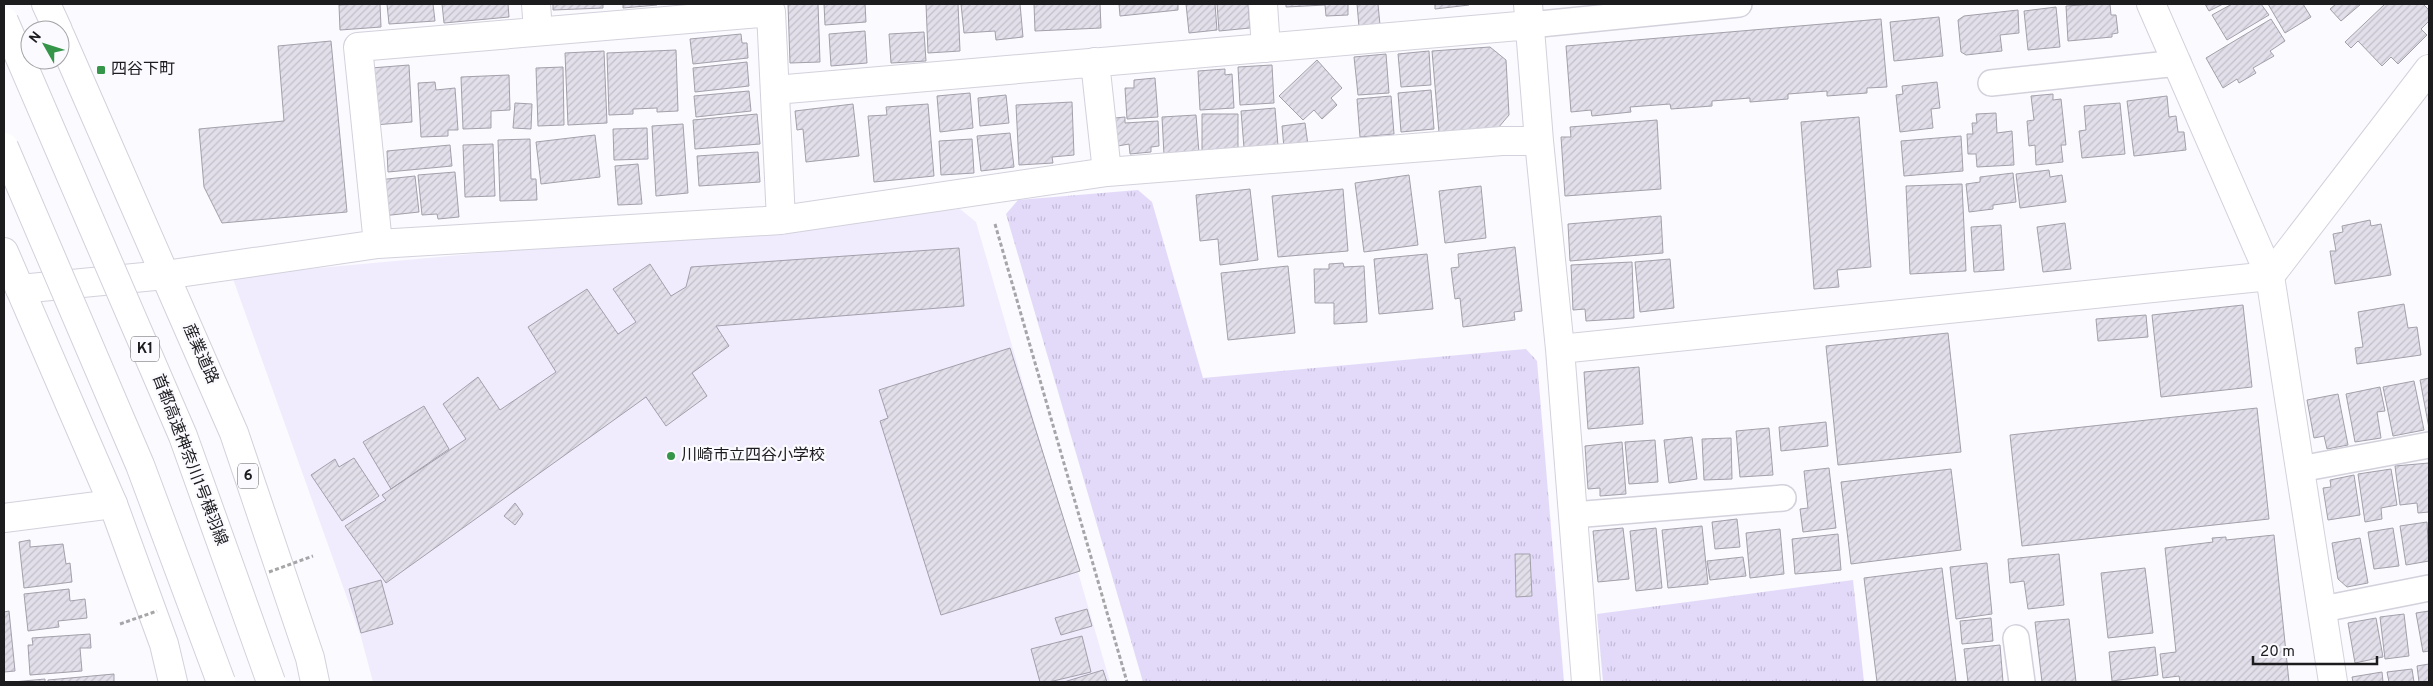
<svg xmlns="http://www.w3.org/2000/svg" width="2433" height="686" font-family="Overpass,'Noto Sans JP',sans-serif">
<defs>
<pattern id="grass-tufts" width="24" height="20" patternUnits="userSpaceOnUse" patternTransform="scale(1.25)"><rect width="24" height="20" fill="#e3dafa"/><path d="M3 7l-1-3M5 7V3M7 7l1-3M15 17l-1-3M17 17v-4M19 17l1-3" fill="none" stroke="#c2bad6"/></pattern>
<pattern id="building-hatch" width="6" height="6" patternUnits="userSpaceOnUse" patternTransform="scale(1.25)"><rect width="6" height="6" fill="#e2dfea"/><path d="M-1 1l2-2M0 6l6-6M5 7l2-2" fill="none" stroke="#c1bfc8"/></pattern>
</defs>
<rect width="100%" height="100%" fill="#fbfafe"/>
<path fill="#f0ecfe" d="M960,209L976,222L1110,682H373L361,637L232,276Z"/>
<path fill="url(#grass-tufts)" d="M1138,190L1152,202L1203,378L1526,349L1537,361L1564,682H1143L1006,214L1018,200Z
M1853,580L1864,682H1603L1597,614Z"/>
<path fill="url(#building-hatch)" stroke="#a3a0ab" d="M357,4H380L381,27L340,30L339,5Z
M387,4H433L435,21L389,24Z
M442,4H508L509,17L444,23Z
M553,4H603V8L553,10Z
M623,4H657V5L623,8Z
M788,4H818L820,62L790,63Z
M824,4H865L866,22L825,25Z
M926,4H958L960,51L928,53Z
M961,4H1020L1023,37L996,40L995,31L964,33Z
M1034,4H1100L1101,28L1035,31Z
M1119,4H1178V10L1120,16Z
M1186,4H1215L1217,30L1189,33Z
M1217,4H1248L1250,28L1219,31Z
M1286,4H1348V15L1326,16L1325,5L1286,7Z
M1357,4H1378L1380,25L1359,27Z
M1435,4H1469V5L1435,9Z
M2095,4H2110L2111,15H2116L2118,33L2112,34V37L2068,41L2066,6Z
M2205,4H2223L2209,11Z
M2232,4H2261L2269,15L2227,40L2212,15Z
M2268,4H2303L2311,17L2285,33Z
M2336,4H2361L2341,21L2330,9Z
M2385,4H2423L2429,10V21L2421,29L2427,35L2398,64L2391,57L2382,66L2358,41L2351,48L2345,42Z
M2056,7L2060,47L2028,50L2024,11Z
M2018,10L2019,33L2000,35L2002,51L1966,55L1961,52L1958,20L1964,16Z
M1939,17L1943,56L1894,61L1890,22Z
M1881,19L1887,87L1867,88V93L1827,96V91L1788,94V99L1750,102V98L1712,101V106L1671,109L1670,104L1630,107L1631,112L1592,116L1591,110L1571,112L1566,46Z
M2271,19L2285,41L2270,51L2274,56L2253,68L2256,73L2239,83L2237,79L2223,88L2206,58Z
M865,31L867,63L831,66L829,34Z
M924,32L926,61L891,63L889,34Z
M741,34L742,43H747L748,58L693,64L690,39Z
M331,41L347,212L222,223L204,187L199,129L284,121L278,46Z
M1490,47L1506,60L1509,115L1498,128L1439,133L1432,51Z
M676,50L678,111L657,112V108L633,109V114L609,115L607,53Z
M604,51L607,123L568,125L565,53Z
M1429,51L1431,85L1401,87L1398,54Z
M1386,54L1389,93L1358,95L1354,57Z
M1317,60L1342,88L1331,98L1337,105L1322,119L1314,110L1303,120L1279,96Z
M747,62L749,86L695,92L693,68Z
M409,65L412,122L374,125L371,68Z
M1272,65L1274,103L1240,105L1238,67Z
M563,67L564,125L538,126L536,68Z
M1225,69V75L1232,74L1234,108L1200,110L1198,71Z
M509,75L510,110L491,111V128L463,129L461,77Z
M1155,78L1158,117L1127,119L1125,88H1134V80Z
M435,82L436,90L455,88L458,130H448V136L421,137L418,83Z
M1937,82L1940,108L1931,109L1933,128L1900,132L1896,95L1903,94L1902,86Z
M1431,90L1434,129L1401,132L1398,93Z
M749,91L751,111L696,117L694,96Z
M970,93L973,128L940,132L937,96Z
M2053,94V100L2061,99L2066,145H2061L2063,162L2036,165L2035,145L2029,146L2027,121L2034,120L2031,96Z
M1006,95L1009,123L980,126L978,98Z
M1391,96L1394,134L1360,137L1357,99Z
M2167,96L2169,117L2176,116L2178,132H2184L2186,150L2134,156L2127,101Z
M1072,102L1074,155L1052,157L1053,163L1019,165L1016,105Z
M515,103L532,104L531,129L513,128Z
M2120,103L2125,154L2082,158L2079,131L2086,130L2084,106Z
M853,104L859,156L806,162L803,129L797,130L795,111Z
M928,104L934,176L874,182L868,116L887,115L886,107Z
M1275,108L1278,146L1244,148L1241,111Z
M1996,113L1997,133L2012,131L2014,165L1977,167L1976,154H1968L1967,134H1973L1972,123H1977L1976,114Z
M757,114L760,144L695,149L693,120Z
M1202,114H1238V151L1202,152Z
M1196,115L1199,153L1164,155L1162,117Z
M1125,117V123L1158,121L1159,146L1151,147V152L1130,154L1129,144L1118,146L1115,118Z
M1859,117L1871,267L1837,270L1839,287L1814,289L1801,122Z
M1657,120L1661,189L1565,196L1561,137H1571L1570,127Z
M1305,123L1308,145L1284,148L1282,126Z
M683,124L688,193L656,196L652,126Z
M647,128L648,159L614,160L613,129Z
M1010,133L1014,167L981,171L977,136Z
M595,135L600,177L541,184L536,142Z
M1961,136L1963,171L1904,176L1901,141Z
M530,139L531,179H536L537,200L500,201L498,140Z
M972,139L974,173L941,175L939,141Z
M493,144L495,196L465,197L463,145Z
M450,145L452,166L388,172L387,151Z
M758,152L760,182L699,186L697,156Z
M638,164L642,204L618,205L615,166Z
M2049,170L2050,177L2062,175L2066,202L2020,208L2016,174Z
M455,172L459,217L438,219L437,214L422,215L418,175Z
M2013,173L2016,202L1993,205V209L1969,212L1966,184L1980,182V177Z
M1409,175L1418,245L1364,252L1355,183Z
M415,176L419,212L382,216L378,180Z
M1962,184L1966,271L1910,274L1906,186Z
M1481,186L1486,238L1445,243L1439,191Z
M1250,189L1258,260L1220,265L1218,239L1200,241L1196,195Z
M1343,189L1348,251L1278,257L1272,196Z
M1661,216L1663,253L1570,261L1568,224Z
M2370,220L2371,226L2381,224L2391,275L2335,284L2330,251H2336L2333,234L2343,232L2342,226Z
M2065,223L2071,269L2043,272L2037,227Z
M2001,225L2004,270L1974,272L1971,227Z
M1515,247L1522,311L1514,312L1515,320L1463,327L1460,298L1455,299L1451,268L1459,267L1458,254Z
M959,248L964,306L716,326L729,346L692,373L707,396L666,426L646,397L386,583L345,526L386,500L382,495L466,439L443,404L478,377L500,410L556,372L528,327L587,289L618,334L636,322L613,289L650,264L671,296L686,287L691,267Z
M1427,254L1433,309L1379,314L1374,259Z
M1670,259L1674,308L1640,312L1635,262Z
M1632,262L1634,318L1586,321L1585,309L1573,310L1571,265Z
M1343,263L1344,267L1364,266L1367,322L1334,324V303H1315L1314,269H1329V264Z
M1288,266L1295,333L1228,340L1221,273Z
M2404,304L2408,328L2417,327L2421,355L2357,364L2355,348L2363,347L2358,312Z
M2243,305L2252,387L2161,397L2152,315Z
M2146,315L2148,337L2098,341L2096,319Z
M1948,333L1961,452L1838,465L1826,346Z
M1010,348L1080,571L941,615L880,421L888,418L879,390Z
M1639,367L1643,424L1588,429L1584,372Z
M2429,378V428L2420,380Z
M2414,381L2424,430L2393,436L2383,387Z
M2380,387L2385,411L2377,412L2381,438L2355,442L2346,394Z
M2338,394L2348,445L2327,449L2324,436L2314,438L2307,400Z
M424,406L449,449L391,489L363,442Z
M2257,408L2269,519L2022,546L2010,435Z
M1826,422L1828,446L1781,451L1779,427Z
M1769,428L1773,475L1740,477L1736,431Z
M1692,437L1697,479L1669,483L1664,440Z
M1731,438L1732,479L1704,480L1702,439Z
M1655,440L1658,482L1629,484L1625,442Z
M1622,442L1626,494L1600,496V488L1588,489L1585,446Z
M354,458L379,496L342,521L311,475L335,459L339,467Z
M2429,463V512L2418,513L2417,503L2400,505L2395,466Z
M1829,468L1836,528L1803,532L1800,509L1808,508L1804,471Z
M1951,469L1961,550L1851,564L1841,482Z
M2391,469L2397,505L2381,508L2382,519L2365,522L2358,474Z
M2354,475L2360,515L2328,520L2323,488L2331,487L2330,480Z
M515,503L523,514L515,525L504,516Z
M1737,519L1740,547L1715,549L1712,522Z
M2427,522L2429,561L2406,565L2400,526Z
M1702,526L1708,584L1668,588L1662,530Z
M1623,528L1629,579L1598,582L1593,531Z
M1656,528L1662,588L1636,591L1630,531Z
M2393,528L2399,566L2374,569L2368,532Z
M1780,529L1784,574L1750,578L1746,533Z
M1838,534L1841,570L1795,574L1792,539Z
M2274,535L2289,682H2180L2179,676L2163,678L2160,654L2176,652L2165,548L2213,542L2212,538L2226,537V540Z
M2360,538L2368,583L2347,587L2338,579L2332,543Z
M30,540V547L63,544L66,564L70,563L72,582L24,588L19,542Z
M1515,554H1530L1532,596L1516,597Z
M2059,554L2064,605L2028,609L2024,581L2010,583L2008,559Z
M1743,557L1746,576L1710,580L1707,561Z
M1987,563L1992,614L1956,619L1950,567Z
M1942,568L1956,682H1877L1864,578Z
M2145,568L2153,633L2108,638L2101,573Z
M381,580L393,624L361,633L349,589Z
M69,589L70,601L85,599L87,618L58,621L59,627L28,631L24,594Z
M1087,609L1092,626L1061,635L1055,618Z
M9,611L15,671L4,672V612Z
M2429,611V651L2423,652L2416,613Z
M2404,614L2409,656L2385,659L2380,617Z
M1991,618L1993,641L1962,644L1960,621Z
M2376,618L2383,657L2355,663L2348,623Z
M2069,619L2076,682H2042L2035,622Z
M90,634L91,648H80L82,671L30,675L28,645H33L32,638Z
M1082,636L1091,672L1049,682H1040L1031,649Z
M2000,645L2003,682H1968L1964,649Z
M2155,647L2158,675L2112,681L2109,652Z
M2429,664V682H2419L2417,666Z
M2412,669L2414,682H2389L2387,672Z
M1103,670L1107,682H1064Z
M2382,672L2383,682H2353L2352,677Z
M114,674V682H48V680Z
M45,679V682H13Z"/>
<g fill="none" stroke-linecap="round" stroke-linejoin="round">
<defs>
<path id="service" d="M1530,25L1739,4
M1991,83L2178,63
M2300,469L2429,445
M1573,515L1783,498
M2323,609L2429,588
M2016,638L2022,682"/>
<path id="minor" d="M536,4L538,31
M1263,4L1266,48
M1528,4L1539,141L1560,349L1586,682
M2151,4L2270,276L2333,682
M1095,62L1107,172
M775,90L1530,25
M378,244L358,47L771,12L781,220
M20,289L165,275L378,244L781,220L1107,172L1502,141H1539
M1560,349L2270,276L2429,69
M4,518L113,504"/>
<path id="primary" d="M46,4L58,30
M60,35L234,433L310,658L315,682
M4,252L113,504L164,644L173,682"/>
</defs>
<use href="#service" stroke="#d3d1dc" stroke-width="28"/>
<use href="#minor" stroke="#d3d1dc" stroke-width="30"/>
<use href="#primary" stroke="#d3d1dc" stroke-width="30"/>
<path stroke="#a6a5a8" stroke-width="3" stroke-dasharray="4 2.5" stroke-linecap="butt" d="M995,224L1127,682"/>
<use href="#service" stroke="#fff" stroke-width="25"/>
<use href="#minor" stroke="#fff" stroke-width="28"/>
<use href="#primary" stroke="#fff" stroke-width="28"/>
<defs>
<path id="motorway-bridge" d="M4,21L183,436L271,682
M4,147L140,465L221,682"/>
</defs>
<use href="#motorway-bridge" stroke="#d3d1dc" stroke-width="30" stroke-linecap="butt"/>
<path stroke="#a6a5a8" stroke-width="3" stroke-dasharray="4 2.5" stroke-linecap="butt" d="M269,572L313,556
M120,624L157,611"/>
<use href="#motorway-bridge" stroke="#fff" stroke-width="28"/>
</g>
<g fill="#359549" stroke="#fbfafe" stroke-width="2">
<rect x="96" y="65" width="10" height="10" rx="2.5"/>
<circle cx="671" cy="456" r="5"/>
</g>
<g text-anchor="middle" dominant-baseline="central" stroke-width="4.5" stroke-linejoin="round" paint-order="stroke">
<g fill="#fbfafe" stroke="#5f5e61" stroke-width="1">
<rect x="131" y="336.5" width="28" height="25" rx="4"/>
<rect x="238" y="463.5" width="20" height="25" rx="4"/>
</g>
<g font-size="15" font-weight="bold" fill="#1c1b1e">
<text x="145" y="349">K1</text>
<text x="248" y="476">6</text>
</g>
<g font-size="16" fill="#1c1b1e" stroke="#fbfafe" text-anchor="start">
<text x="111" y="70">四谷下町</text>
<text x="681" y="456">川崎市立四谷小学校</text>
</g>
<g font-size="16" fill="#1c1b1e" stroke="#fbfafe">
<text transform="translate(200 354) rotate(66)">産業道路</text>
<text transform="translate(189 460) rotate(69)">首都高速神奈川1号横羽線</text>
</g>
</g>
<rect width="2433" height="686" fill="none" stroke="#1c1b1e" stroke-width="10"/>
<g transform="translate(45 45) rotate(309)"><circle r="24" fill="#fbfafe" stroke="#a2a1a4"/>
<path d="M0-4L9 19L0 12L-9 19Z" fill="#359549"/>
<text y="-8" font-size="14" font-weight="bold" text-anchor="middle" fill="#1c1b1e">N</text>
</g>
<path d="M2253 656v8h124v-8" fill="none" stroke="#1c1b1e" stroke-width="2.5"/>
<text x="2260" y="656" font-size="15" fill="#1c1b1e" stroke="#fbfafe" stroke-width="4" paint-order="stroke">20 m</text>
</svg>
